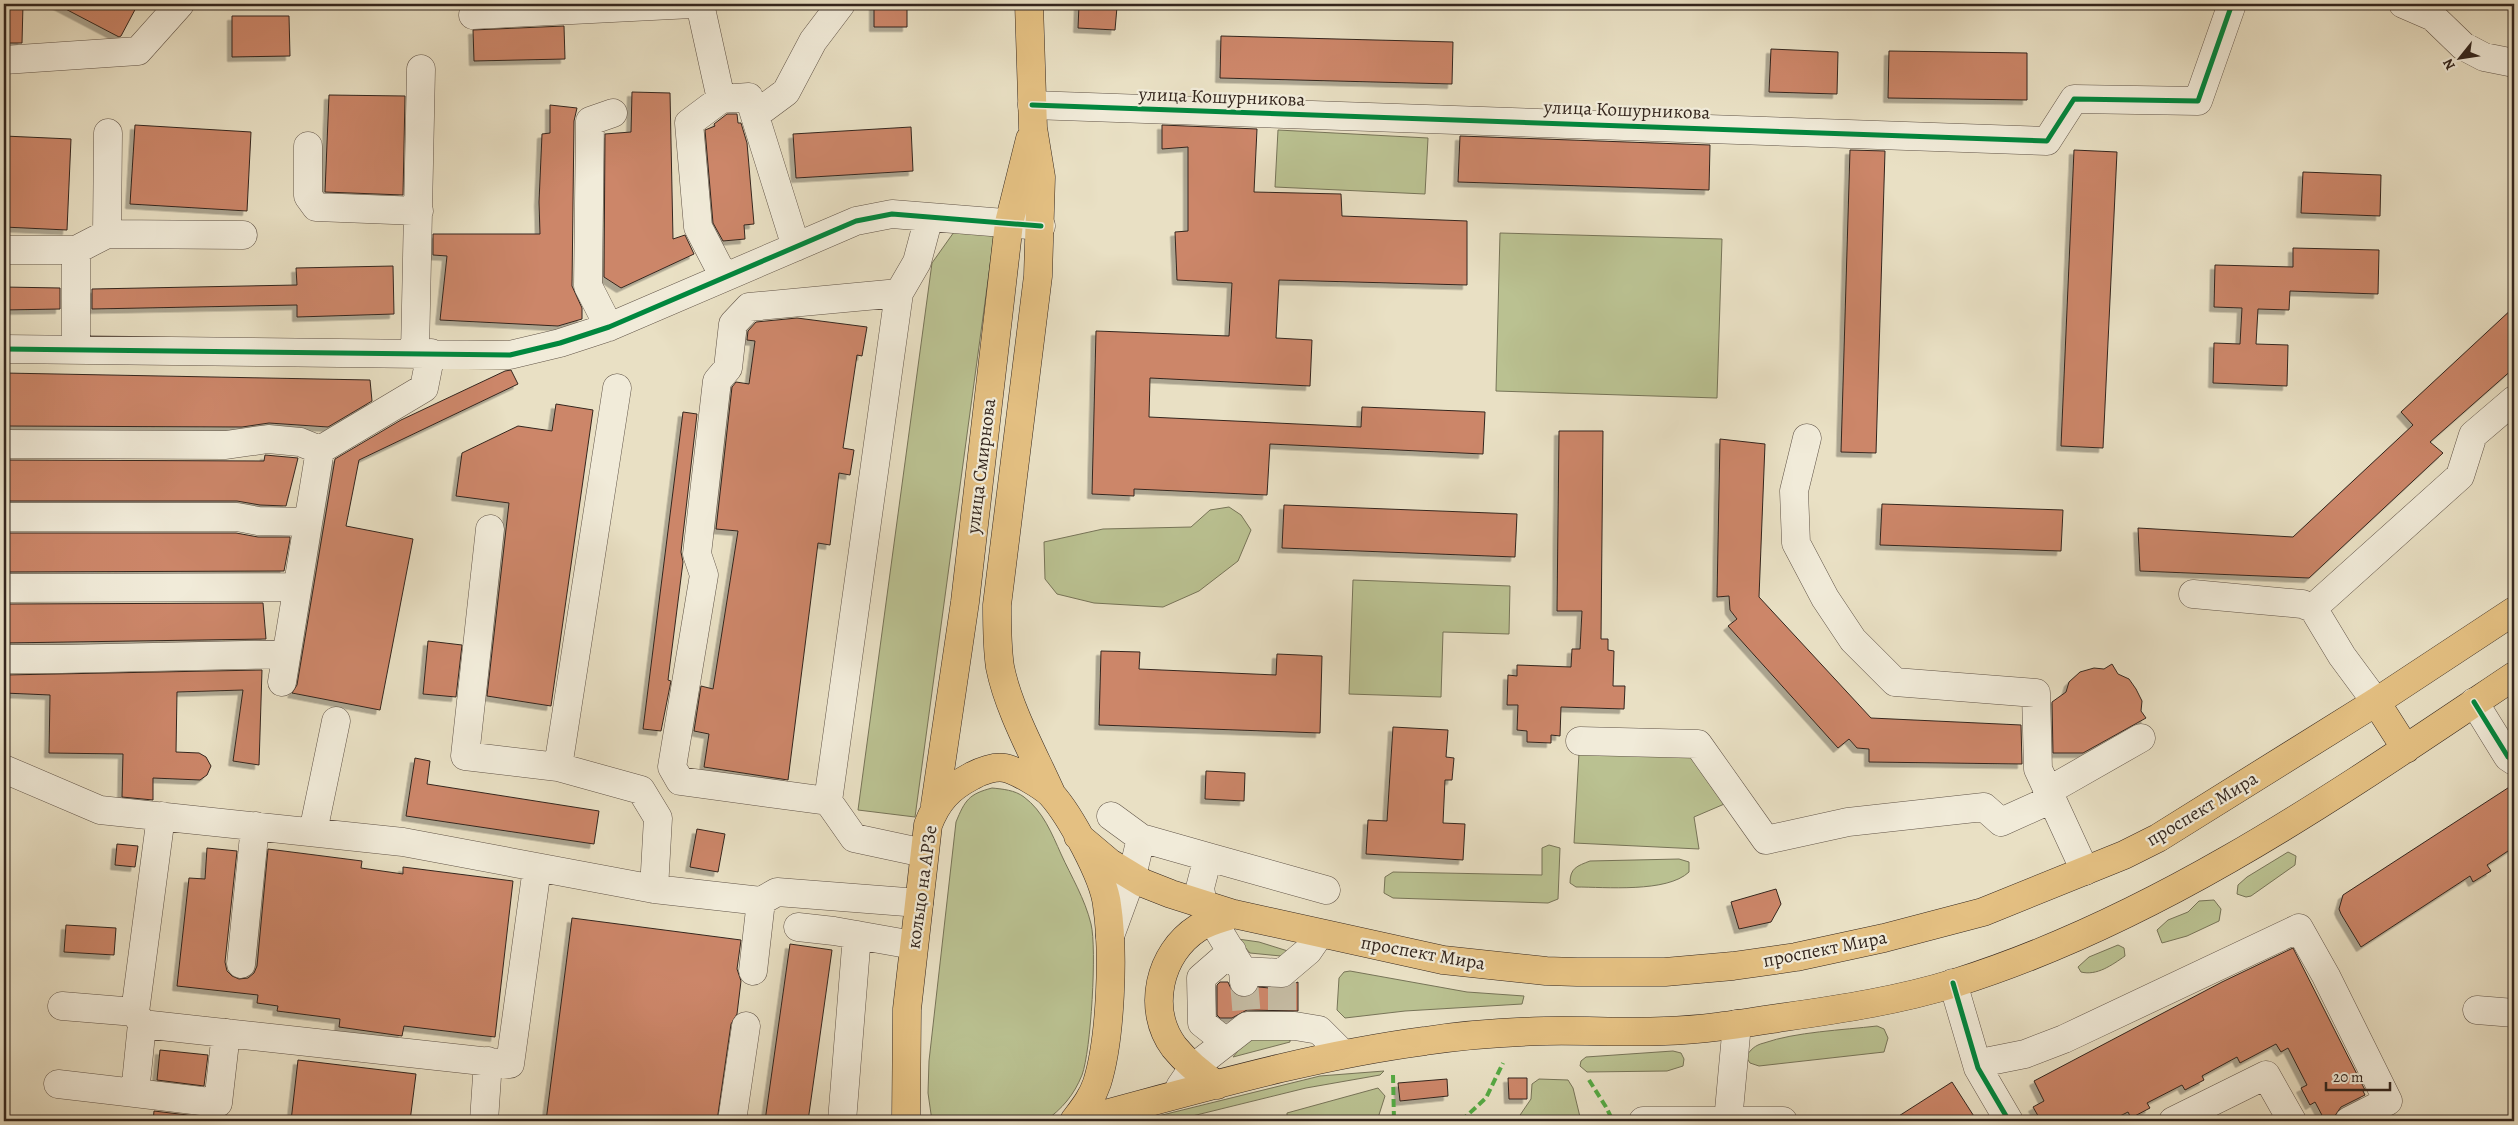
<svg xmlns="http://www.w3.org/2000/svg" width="2518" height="1125" font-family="Alegreya,serif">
<defs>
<filter id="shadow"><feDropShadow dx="-4.5" dy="4.5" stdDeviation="0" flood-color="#0004"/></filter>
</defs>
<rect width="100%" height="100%" fill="#e9e0c4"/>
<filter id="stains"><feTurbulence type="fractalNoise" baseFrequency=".004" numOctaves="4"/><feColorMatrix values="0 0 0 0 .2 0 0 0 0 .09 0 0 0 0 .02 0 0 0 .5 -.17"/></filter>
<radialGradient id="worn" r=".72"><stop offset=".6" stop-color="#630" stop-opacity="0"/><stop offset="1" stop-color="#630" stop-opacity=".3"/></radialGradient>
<path fill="#bac191" stroke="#777458" d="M1278,130L1428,138L1425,194L1275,187Z
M954,232L994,236L915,817L858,810L932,263Z
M1500,233L1722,239L1717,398L1496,391Z
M1229,507L1241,515L1251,530L1238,561L1199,591L1163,607L1094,603L1057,594L1045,579L1044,542L1103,529L1191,527L1210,510Z
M1353,580L1510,586L1509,634L1443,632L1441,697L1349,694Z
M1579,753L1701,754L1729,802L1694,817L1699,849L1574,843Z
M992,788C1002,789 1015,790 1024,797C1043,811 1052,834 1061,854C1071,876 1085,899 1091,924C1097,948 1091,1051 1082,1075C1074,1095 1062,1109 1045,1121H932L928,1093L929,1061L956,822C965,800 969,794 992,788Z
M1549,845L1560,848L1558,899L1548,903L1393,898L1384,893L1385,877L1393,872L1542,875V848Z
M2288,852L2296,856L2295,865L2251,896L2246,897L2237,894L2238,885L2247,877Z
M1679,859L1689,862V872C1667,893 1605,887 1576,887L1570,883C1570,868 1577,866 1590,861Z
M2214,900L2221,909L2219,921L2187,936L2162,943L2157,930L2168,920L2188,912L2199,901Z
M1238,939L1259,942L1291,952V957L1250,953Z
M2118,945L2124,948L2125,956C2112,965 2097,976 2081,972L2078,967L2089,957Z
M1350,971L1467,992L1524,996L1522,1004L1405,1011L1345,1018L1337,1010L1339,978L1344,972Z
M1877,1026L1884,1029L1888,1038L1884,1052L1759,1066L1750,1063L1746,1057C1750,1050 1755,1045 1764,1043C1795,1032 1843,1030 1877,1026Z
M1254,1036H1290V1042L1233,1057L1246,1041Z
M1673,1051L1681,1053L1684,1059L1683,1066L1667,1071L1587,1072L1580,1066L1581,1061L1586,1057Z
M1384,1071L1380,1075L1306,1088L1172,1121H1138L1320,1076Z
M1539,1079L1568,1080L1573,1088L1581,1121H1516L1531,1099L1532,1084Z
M1378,1088L1385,1096L1377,1121H1287V1113Z"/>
<path fill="#cc8669" stroke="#34261e" filter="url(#shadow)" d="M4,4H23L22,43H4Z
M56,4H138L121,36L119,37Z
M874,4H907V27H874Z
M1079,5L1117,7L1115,30L1078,28Z
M232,16H289L290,56L232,57Z
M564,26L565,59L474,61L473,30Z
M1221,36L1453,42L1452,84L1220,78Z
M1771,49L1838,52L1837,94L1769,92Z
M1889,51L2027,53V100L1888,98Z
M632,92L670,93L673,239L685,235L694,254L621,288L604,277L605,134L631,132Z
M329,95L405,96L403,195L325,192Z
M550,105L577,108L574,121L572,286L582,308V319L558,326L440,320L447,256L433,255V234H540L539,202L542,134L550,133Z
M727,114H737L738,123H741L747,143L754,224L744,225L745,239L723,241L713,223L705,130L715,126L714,124Z
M135,125L251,132L247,211L130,204Z
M1162,125L1257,129L1254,192L1341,194L1342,216L1467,221V285L1279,280L1276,338L1312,340L1310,386L1150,378L1149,417L1361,427L1362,407L1485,412L1483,454L1270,444L1267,495L1134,489V496L1092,494L1096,331L1229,336L1232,283L1177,280L1175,232L1188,231V147L1162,149Z
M911,127L913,171L796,178L793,134Z
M4,136L71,139L67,230L4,227Z
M1460,136L1710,145L1709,190L1458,182Z
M1850,150L1885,151L1876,453L1841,452Z
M2074,150L2117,152L2103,448L2061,446Z
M2303,172L2381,175L2380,216L2301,213Z
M2293,248L2379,250L2378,294L2290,291L2289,310L2258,309L2256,344L2288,345L2287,386L2213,383L2214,343L2240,344L2242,308L2214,307L2215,265L2293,267Z
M393,266L394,314L297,317V305L92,309V289L297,285L296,268Z
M4,287L60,288V309L4,310Z
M2514,307V368L2430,442L2443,453L2309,578L2140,571L2138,528L2293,537L2413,425L2401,412Z
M797,318L867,327L862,356L857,355L843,448L854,450L850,475L839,473L830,545L818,543L788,780L704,767L709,734L694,731L701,686L713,689L738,531L716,529L732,387L736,382L749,384L755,341L747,340L748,331L756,322Z
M511,370L518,384L359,460L346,526L413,539L380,710L292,693L297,685L335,459L401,420L505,371Z
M4,373L370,380L372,401L328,427L269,423L242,427L4,426Z
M556,404L593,410L551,706L487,696L509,503L456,496L462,453L518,426L552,431Z
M683,412L697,414L681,552L683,562L668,680L671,681L661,731L643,729Z
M1559,431H1603L1601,639H1608V650L1614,651L1613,686H1625L1624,709L1561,707L1560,736L1551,735V743L1527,742V731L1517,730L1518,705H1507L1508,675L1517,676V665L1571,667L1572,649H1580L1582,611H1557Z
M1720,439L1765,444L1759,597L1871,718L2021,725L2022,764L1869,762V749L1857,748L1849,739L1838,748L1728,626L1737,619L1730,610L1729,596L1717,597Z
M265,455L298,458L286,506L260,505L237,501H4V460L264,461Z
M1882,504L2063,510L2061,551L1880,545Z
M1284,505L1517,514L1515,557L1282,548Z
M4,533H236L258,537H290V539L284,571L4,572Z
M263,603L266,639L4,643V604Z
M428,641L462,645L456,697L423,694Z
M1101,651L1140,652L1139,669L1276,675L1277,654L1322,656L1320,733L1099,725Z
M2112,664L2118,674L2129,679L2136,689L2142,701L2141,711L2146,718L2083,753H2053L2052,702L2066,692L2069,682L2080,672L2094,668L2104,669Z
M262,670L259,765L233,761L243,690L177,692L176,752L199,753L206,757L211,766L207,775L200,780L153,778V800L122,797L123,754L49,753L50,695L4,693V675Z
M1393,727L1448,730L1446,757L1454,758L1452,780H1445L1443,823L1465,824L1463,860L1366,854L1368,820L1387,821Z
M415,758L430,761L427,784L599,811L594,844L406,816Z
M1206,771L1245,773L1244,801L1205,799Z
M2514,784V847L2487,865L2491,871L2473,882L2470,876L2361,947L2341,914L2339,909L2343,895Z
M697,829L725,834L718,872L690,867Z
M117,844L138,846L135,867L115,865Z
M207,848L237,851L225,962L227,971L232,976L239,979L248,978L254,973L257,966L268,849L362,861L361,868L403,874V867L513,881L495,1037L404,1026L402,1036L339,1027L340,1019L277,1011L278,1006L257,1003L258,995L177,986L189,878L205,879Z
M1776,889L1781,904L1771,922L1739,929L1731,902Z
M572,918L741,940L737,969L741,981L737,1014L731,1024L717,1121H546Z
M66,925L116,928L114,955L64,952Z
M790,944L832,950L808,1121H765Z
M2293,948L2365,1090L2363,1091L2365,1095L2341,1107L2334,1117L2324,1119L2315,1102L2310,1105L2301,1088L2307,1085L2288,1048L2281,1052L2276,1044L2240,1063L2237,1057L2202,1076L2204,1080L2185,1090L2182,1085L2147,1103L2150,1108L2131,1118L2128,1112L2110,1121H2041L2033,1107L2044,1101L2034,1081L2222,982Z
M1220,982H1228L1232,991L1237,996L1245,998L1253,994L1258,987L1282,989L1298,982V1011L1247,1010L1232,1018H1220L1217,1015V985Z
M160,1050L208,1055L204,1086L157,1080Z
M298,1060L416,1074L410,1121H291Z
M1508,1078H1527V1099H1509Z
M1447,1079L1448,1096L1400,1101L1398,1083Z
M1952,1082L1977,1121H1891Z
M154,1111L204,1117L203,1121H153Z"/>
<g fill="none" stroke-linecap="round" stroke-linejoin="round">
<path stroke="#c5bba3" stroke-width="28" stroke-dasharray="28 14" stroke-linecap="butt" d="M1244,982L1247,1018
M1282,982V1017"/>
<defs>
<path id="minor" d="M700,4L721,99L689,123L698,227L724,277
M2403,4L2433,17L2463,46L2484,57L2514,63
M473,15L692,4
M4,60L138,51L180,4
M721,99L749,97L796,247
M1032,105L2047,141L2074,99L2198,101L2232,4
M755,115L786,92L813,41L841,4
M308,146V196L316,207L419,211
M107,234L243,235
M4,250H76
M899,293L749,307L733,324L728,368L717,381L697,554L704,575L672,767L680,781L828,801L854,838L924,853
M609,327L588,286L590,121L613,113
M4,349L510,355L560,343L609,327L856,221L892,214L1041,226
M76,350V250L107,234L108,133
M415,353L421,69
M1807,438L1794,491L1796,543L1825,598L1853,640L1895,682L2036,693L2038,769L2085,871
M4,444L226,445L268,439L300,442L320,450
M4,517H237L258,521L307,522
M490,529L465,756L558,767L641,790L658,818L654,889
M4,588L297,587
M2193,594L2302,604L2313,608L2342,656L2376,702
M2313,608L2460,476L2473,435L2514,400
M4,659H61L286,654
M282,682L320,450L424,388L431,353
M2474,702L2508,757L2514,761
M1580,741L1698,744L1766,840L1848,822L1984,807L2001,822L2052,799
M558,767L617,388
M4,769L100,810L403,842L654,889L761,901L777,892L919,903
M2048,791L2141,738
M828,801L899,293L917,262L929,217
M161,816L135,1012L142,1024L510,1064L537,868
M1111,816L1141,838L1208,857
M313,832L336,721
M798,927L834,931L913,945
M1110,936L1132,876L1141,838
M241,964L255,826
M753,971L761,901
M1243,971L1282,973L1308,951L1319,935
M1244,982L1243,971L1203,905L1200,888L1208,857L1326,890
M1953,983L1978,1068L2009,1121
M62,1006L135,1012
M2477,1010L2514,1013
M142,1024L135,1093L218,1103L226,1033
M1226,1042L1202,1023L1201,978L1232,951
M1978,1068L1990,1061L2025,1054L2064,1039L2299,928L2326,976L2388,1101L2349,1121
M58,1084L135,1093
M1180,1087L1193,1068L1247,1026H1295L1319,1030L1343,1054
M484,1121L488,1061
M732,1121L746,1026
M842,1121L857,935
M1643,1121H1783
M1728,1121L1737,1024
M2173,1121L2266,1075L2292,1121"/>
<path id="major" d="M1029,4L1033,128L1041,177L1038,276L997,605C997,626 997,647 1000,667C1008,708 1034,755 1051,793
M2376,702L2406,749
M935,805L965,602L1009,223L1030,139
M1078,836L1110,863L1143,883L1171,894L1234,914L1443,960L1546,971L1577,972H1665L1733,966L1796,957L1884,938L1983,912L2124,855L2158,838L2376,702L2514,611
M1217,1085C1201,1074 1187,1063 1174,1047C1146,1009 1159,953 1198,928C1208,921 1223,918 1234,914
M906,1121L907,1009L928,825C937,801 949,788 972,776C981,771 995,766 1005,768C1016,770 1043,786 1051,794C1070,815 1104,877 1107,905C1114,952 1111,1038 1097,1083C1092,1098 1083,1109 1074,1121
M1092,1121L1109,1113C1213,1085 1318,1055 1425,1041C1464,1035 1505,1032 1545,1031C1585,1030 1625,1033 1665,1031C1705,1030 1746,1023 1785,1017C1842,1009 1900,1000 1955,983C2159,919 2338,794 2514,676"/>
</defs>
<use href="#minor" stroke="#615448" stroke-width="29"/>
<use href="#major" stroke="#34261e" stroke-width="29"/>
<use href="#minor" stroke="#f1ebd9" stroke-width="28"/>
<use href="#major" stroke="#e4c082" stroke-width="28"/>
<path stroke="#54aa43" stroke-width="4" stroke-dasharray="8 4" stroke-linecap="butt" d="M1393,1075L1394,1121
M1589,1080L1606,1107L1613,1121
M1461,1121L1486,1098L1503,1063"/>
<defs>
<path id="cycleway" d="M1032,105L2047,141L2074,99L2198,101L2232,4
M4,349L510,355L560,343L609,327L856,221L892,214L1041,226
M2474,702L2508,757L2514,761
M1953,983L1978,1068L2009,1121"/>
</defs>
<use href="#cycleway" stroke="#f1ebd9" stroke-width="8"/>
<use href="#cycleway" stroke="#00873e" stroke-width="5"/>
</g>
<g text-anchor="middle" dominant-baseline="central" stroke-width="4.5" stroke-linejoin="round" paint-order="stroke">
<g font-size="19" fill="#34261e" stroke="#f1ebd9">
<text transform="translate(1222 97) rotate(2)">улица Кошурникова</text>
<text transform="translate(1627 110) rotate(2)">улица Кошурникова</text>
<text transform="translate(981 466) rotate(-83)">улица Смирнова</text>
<text transform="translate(2202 809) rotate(-31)">проспект Мира</text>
<text transform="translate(922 887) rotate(-82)">кольцо на АРЗе</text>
<text transform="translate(1825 949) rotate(-11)">проспект Мира</text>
<text transform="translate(1423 953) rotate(10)">проспект Мира</text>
</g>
</g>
<rect width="2518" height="1125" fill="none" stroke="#e9e0c4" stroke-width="20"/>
<rect x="5" y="5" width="2508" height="1115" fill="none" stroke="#34261e" stroke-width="2.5"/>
<rect x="10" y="10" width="2498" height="1105" fill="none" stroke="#34261e"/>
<g transform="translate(2460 58) rotate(240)" stroke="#f1ebd9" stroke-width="4" paint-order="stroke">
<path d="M0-4L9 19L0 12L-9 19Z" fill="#34261e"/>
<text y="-8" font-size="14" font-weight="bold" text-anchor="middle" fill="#34261e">N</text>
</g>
<path d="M2326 1082v8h64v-8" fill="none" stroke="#34261e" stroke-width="2.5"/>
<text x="2333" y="1082" font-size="15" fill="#34261e" stroke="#f1ebd9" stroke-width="4" paint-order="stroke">20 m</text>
<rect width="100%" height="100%" filter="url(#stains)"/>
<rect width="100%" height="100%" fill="url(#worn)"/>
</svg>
